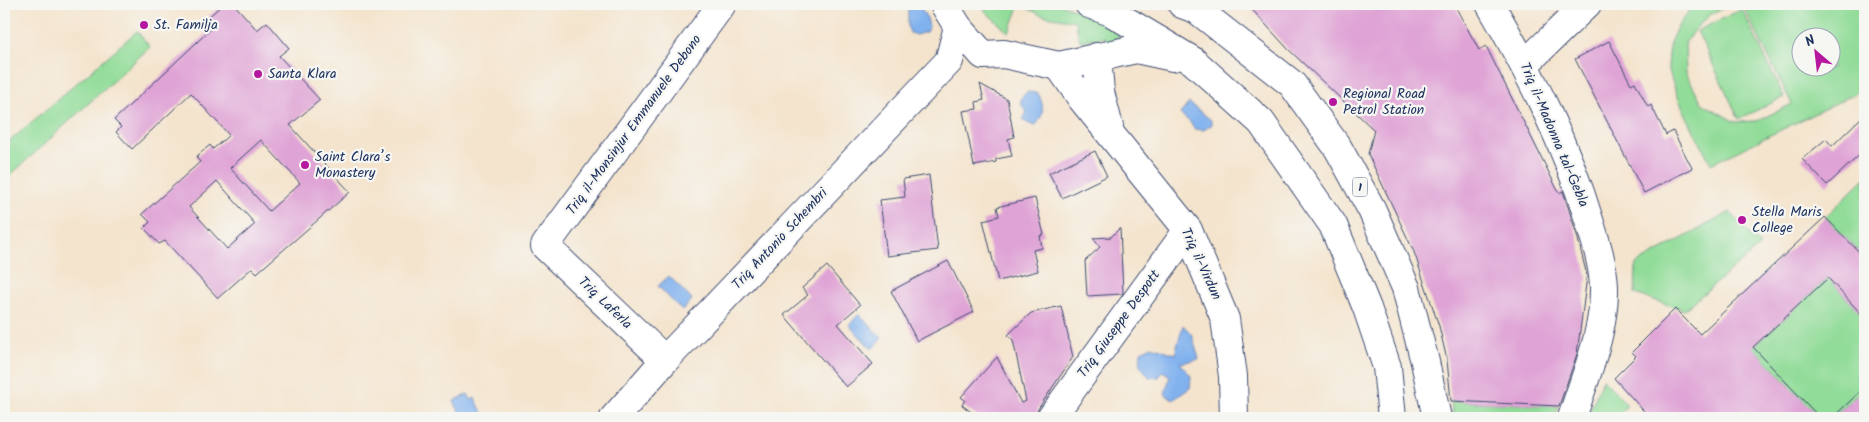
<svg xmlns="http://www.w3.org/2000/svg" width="1869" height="422" font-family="Kalam,sans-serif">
<rect width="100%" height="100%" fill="#f6f6f2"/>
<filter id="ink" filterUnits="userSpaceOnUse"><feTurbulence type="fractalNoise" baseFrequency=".02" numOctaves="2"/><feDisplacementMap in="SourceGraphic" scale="10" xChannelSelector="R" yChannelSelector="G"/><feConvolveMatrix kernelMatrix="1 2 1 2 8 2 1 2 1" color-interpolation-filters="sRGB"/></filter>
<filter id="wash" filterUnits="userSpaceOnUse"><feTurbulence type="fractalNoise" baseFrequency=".0096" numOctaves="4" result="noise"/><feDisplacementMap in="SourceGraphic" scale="20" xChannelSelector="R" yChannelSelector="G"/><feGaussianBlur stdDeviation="1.12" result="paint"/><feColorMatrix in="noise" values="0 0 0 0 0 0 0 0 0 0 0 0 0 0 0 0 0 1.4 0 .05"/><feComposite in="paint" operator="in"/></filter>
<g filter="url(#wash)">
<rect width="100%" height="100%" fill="#f4e4cd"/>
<path fill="#91dc98" stroke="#56867b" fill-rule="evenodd" d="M981,4H1060L1117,25L1120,36L1107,44L1105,37L1080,41L1075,21L1041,15L1020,4L1009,33L986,12Z
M1695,4H1732L1711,14L1694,30L1685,43L1686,73L1702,103L1735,122L1757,121L1792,104L1742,4H1865V89L1711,164C1699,139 1664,80 1668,54C1670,34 1682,19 1695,4ZM1802,38H1832V68H1802Z
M1742,9L1784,97L1739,119L1697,31Z
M137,31L150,47L4,181V146Z
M1865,178V258L1825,217Z
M1730,212L1760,246L1684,310L1635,294L1636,264Z
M1828,278L1865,318V387L1832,418H1820L1753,347Z
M1603,379L1627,405L1617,418H1587Z
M1451,401L1559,406L1553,418H1453Z"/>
<path fill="#82b2ee" stroke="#4e70a6" d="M908,4H918L927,18L929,26L926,32L916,35L910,33L908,27Z
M1027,92L1038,93C1044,105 1045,115 1035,126L1027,123L1023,119L1027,112L1021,104V98Z
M1189,103L1211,120V125L1204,130L1194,129L1190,122L1180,114Z
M669,276L692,300L682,311L658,286Z
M859,314L882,338L872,349L849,325Z
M1183,325L1192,335L1199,359L1180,363L1191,376L1190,388L1173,400L1165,394L1170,376L1163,371L1159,377L1150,378L1140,365L1141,351L1152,346L1175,354Z
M468,394L471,400L475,398L485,418H462L454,401Z"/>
<g id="blocks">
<path fill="#dfa3d5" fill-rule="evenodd" d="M223,4H234L257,30L267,22L289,48L279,56L320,100L290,125L350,192L257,273L252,268L218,298L165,241L159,244L144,228L150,222L142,214L200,162L196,157L210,145L213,149L229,135L191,93L132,149L116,132L121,127L114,120L212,28L205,20ZM261,140L300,183L269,211L230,168ZM217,181L255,224L227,249L189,207Z
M1247,4H1454L1479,50L1486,46L1559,193L1563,191L1577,235L1587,276L1577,354L1559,406L1451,401L1447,360L1439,326L1414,252L1368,154L1374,130L1288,49Z
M1609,41L1631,84L1635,82L1648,107L1651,105L1666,135L1673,131L1692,168L1644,193L1575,59Z
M980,84L1007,99L1014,137L1008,139L1012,156L996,159V162L974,166L963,111L977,109L976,102L984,100Z
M1865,114V150L1827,185L1802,159L1826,139L1832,146Z
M1095,151L1107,176L1062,198L1049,173Z
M929,175L938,250L887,256L880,200L905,197L903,179Z
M1035,198L1044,235L1040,236L1042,248L1033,250L1038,271L998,281L983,220L999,216L997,207Z
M1825,217L1865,258V318L1828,278L1753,347L1820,418H1650L1614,378L1636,356L1632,352L1675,309L1700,334Z
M1120,228L1123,293L1122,294L1087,296L1085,261L1100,247L1093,238L1111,237Z
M948,261L974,312L917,341L891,291Z
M827,266L860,305L838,324L873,364L846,387L784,315L808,295L802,288Z
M1061,306L1073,357L1038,409L1036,418H979L962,405L965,400L961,397L997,357L1021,403L1026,401L1013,340L1008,335L1031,313Z
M1865,387V418H1832Z"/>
</g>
</g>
<g filter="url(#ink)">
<use href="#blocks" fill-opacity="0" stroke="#3c4a6f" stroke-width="1"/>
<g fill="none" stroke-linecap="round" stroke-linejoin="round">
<defs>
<path id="minor" d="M1490,4C1530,73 1566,144 1589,220C1596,242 1603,264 1604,287C1605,332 1585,376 1572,418
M1097,57L1100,92L1109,127
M1525,64L1587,4
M1059,66L1082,99L1188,230L1225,319L1233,376L1234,418
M665,360L545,246L722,4
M614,418L665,360L949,61L958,27
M1051,418L1188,230"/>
<path id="highway" d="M944,4L958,27L983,55L1004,54L1059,66L1136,49L1173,57
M1089,4L1111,12L1193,61L1261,122L1333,225L1367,308L1387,367L1392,418
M1182,4L1196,9L1292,84L1338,148L1372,210L1406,288L1425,362L1437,418"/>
</defs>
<use href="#minor" stroke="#3c4a6f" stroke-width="30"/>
<use href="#highway" stroke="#3c4a6f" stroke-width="30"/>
<use href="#minor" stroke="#fff" stroke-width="28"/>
<use href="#highway" stroke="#fff" stroke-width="28"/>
</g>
</g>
<g fill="#b5179e" stroke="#f6f6f2" stroke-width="2">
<circle cx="144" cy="25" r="5"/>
<circle cx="258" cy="74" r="5"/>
<circle cx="1333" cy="102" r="5"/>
<circle cx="305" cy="165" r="5"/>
<circle cx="1742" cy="220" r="5"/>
</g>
<g text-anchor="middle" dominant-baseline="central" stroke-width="4.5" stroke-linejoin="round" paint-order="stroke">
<rect fill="#f6f6f2" stroke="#5d6b8a" stroke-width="1" x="1352.5" y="177.5" width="15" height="19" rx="4"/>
<g font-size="12" font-weight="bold" fill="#1b2f5e">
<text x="1360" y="187">1</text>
</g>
<g font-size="14" fill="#1b2f5e" stroke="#f6f6f2" text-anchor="start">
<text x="154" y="25">St. Familja</text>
<text x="268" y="74">Santa Klara</text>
<text x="1343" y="94">Regional Road<tspan x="1343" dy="16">Petrol Station</tspan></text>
<text x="315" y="157">Saint Clara’s<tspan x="315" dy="16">Monastery</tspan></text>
<text x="1752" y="212">Stella Maris<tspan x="1752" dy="16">College</tspan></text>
</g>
<g font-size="14" fill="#1b2f5e" stroke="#f6f6f2">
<text transform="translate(634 125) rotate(-54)">Triq il-Monsinjur Emmanuele Debono</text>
<text transform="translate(1554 135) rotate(67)">Triq il-Madonna tal-Ġebla</text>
<text transform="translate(780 239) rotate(-47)">Triq Antonio Schembri</text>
<text transform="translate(1201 264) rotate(65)">Triq il-Virdun</text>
<text transform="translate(605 303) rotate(44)">Triq Laferla</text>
<text transform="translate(1119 324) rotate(-54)">Triq Giuseppe Despott</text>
</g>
</g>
<rect width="1869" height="422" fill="none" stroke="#f6f6f2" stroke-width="20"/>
<g transform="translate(1816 52) rotate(332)"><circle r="24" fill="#f6f6f2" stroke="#9ea6b7"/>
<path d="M0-4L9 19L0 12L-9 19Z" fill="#b5179e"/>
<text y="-8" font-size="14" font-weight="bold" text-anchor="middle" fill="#1b2f5e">N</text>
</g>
</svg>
